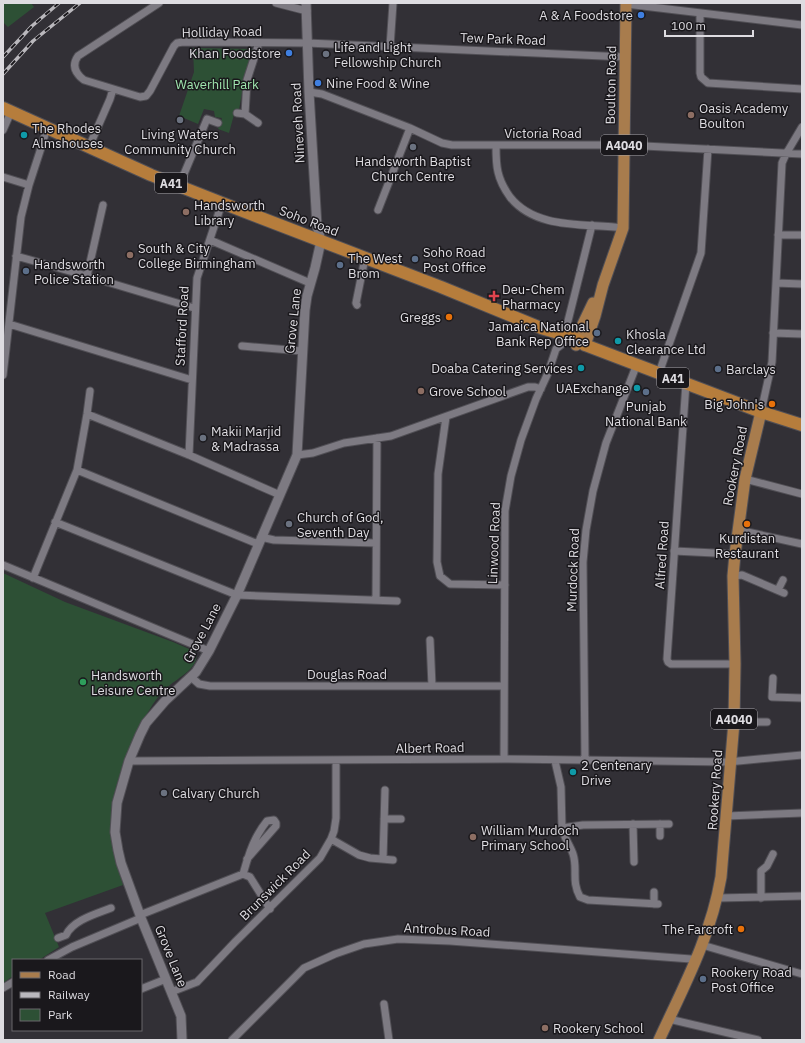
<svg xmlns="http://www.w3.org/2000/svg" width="805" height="1043" font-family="'IBM Plex Sans',sans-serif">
<rect width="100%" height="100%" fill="#323036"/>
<path fill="#2d5035" d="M3,3H31L34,7L8,27L3,22Z
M193,48L254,49L244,81L239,110L235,111L229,133L218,129L222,118L215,117L214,111L204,109L198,124L179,116L194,72Z
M3,573L65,602L173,642L196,652C200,669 176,678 167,688C162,692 157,698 153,704C145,716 139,729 133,742C115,782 105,815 115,859C117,868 121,877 123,885L45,913L59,947L39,960H13V976L3,983Z"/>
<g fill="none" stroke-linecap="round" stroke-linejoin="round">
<defs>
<path id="minor" d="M159,3L78,56C71,66 76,74 84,80L140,97L146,96L150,91L174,46L177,43L183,42L307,43L626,57
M276,3L307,11
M626,4L802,25
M700,14V73L701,77L708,83L802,89
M390,47L393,3
M309,92L322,94L410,128L442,143L452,145H624L802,154
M237,113L245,114L258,123
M245,114L247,80L259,43
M3,130L11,112
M496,145C496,154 496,164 498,172C500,181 505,190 510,197C536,230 585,223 623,228
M89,147L110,99L113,89
M3,177L29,185
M179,186L207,119L218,123
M378,210L410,128
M778,235H802
M210,240L310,283
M16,256L87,276L194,308
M87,276L103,205
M776,283L802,284
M357,305L356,303L365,258
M9,324L192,380
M567,325L592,225
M773,333L802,334
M242,346L302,351
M659,373L701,253L708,149
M3,375L21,217L29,185L42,145L47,127
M686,383L667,659L668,662L671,664H735
M761,412L772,362L782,163L786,154L802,127
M87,414L189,455L280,495
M446,417L438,474L437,562L440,576L450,584L505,585
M189,455L197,278L222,203
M297,455L313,453L344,443L391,436L528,387H535L541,389
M77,470L258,544
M745,479L802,494
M55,522L237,595L397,601
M738,530L802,544
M261,537L274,540L376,543
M674,551L735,554
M3,565L209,651
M733,576L742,575L784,593
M33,578L77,470L87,414L90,391
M778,590L783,580
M376,600L377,438
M430,640L432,686
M191,677L199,684L210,686H504
M773,678L772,697L802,698
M734,722H767
M504,759L505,511L511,476L521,440L536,399L548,373L556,349L566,341
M585,760L583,562L586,530L593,491L606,443L637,364
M129,761L504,759L728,762L802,755
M555,761L561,787L562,828C564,838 570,845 573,854C578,869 571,881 580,897L588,900L658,904
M727,816L802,813
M384,819H401
M633,824L634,862
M562,828L583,825L669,824
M660,836V824
M331,839L359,855L370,858L393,860
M383,859L385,790
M243,874C245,868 246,863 248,858C252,845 258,832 267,821L274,820L276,823V826L247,859
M243,874L250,877L270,909
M718,898L802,896
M761,898V871L767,866L773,854
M654,904V892
M140,915L243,874
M58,938L66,935C73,920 96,914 111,908
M702,945L802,974
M48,960L72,947L141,918
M3,988L13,982
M141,989L166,979
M171,992L197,982L235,942L320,858L331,839L334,831L336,818V761
M384,1004L389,1040
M669,1019L758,1040
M232,1040L304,968L335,954L364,944L398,939L450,941L691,959L696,961"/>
<path id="tertiary" d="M182,1040L181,1016L141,918L121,863L118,850L115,832L117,803L129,761L140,735L146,723L165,701L196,672L209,651L237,595L297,455L305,310L307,296L315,268L321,241L317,226L309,92L306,3"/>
<path id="primary" d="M576,345L582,326L593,303
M585,345L595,316L603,285L623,228L626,3
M659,1040C684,986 711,936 721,877L734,722L735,664L733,576L735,554L745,479L761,412"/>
<path id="trunk" d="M3,108L151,175L222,203L441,287L541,328L565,335L578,340L585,345L761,412L802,425"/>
</defs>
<use href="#minor" stroke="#514f55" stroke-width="9"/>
<use href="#tertiary" stroke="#514f55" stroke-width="11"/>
<use href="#primary" stroke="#514f55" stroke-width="13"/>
<use href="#trunk" stroke="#514f55" stroke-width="14"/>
<use href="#minor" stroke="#7d7a82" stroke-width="7"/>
<use href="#tertiary" stroke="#7d7a82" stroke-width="9"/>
<use href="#primary" stroke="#a87c4d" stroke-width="11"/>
<use href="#trunk" stroke="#b67d3c" stroke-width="12"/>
<defs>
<path id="rail" d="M3,57L32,26L59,3
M3,74L33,41L80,3"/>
</defs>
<use href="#rail" stroke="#bab8bd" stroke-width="3.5"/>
<use href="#rail" stroke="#1a181c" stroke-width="2" stroke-dasharray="6" stroke-linecap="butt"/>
</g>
<g fill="#3f7fe0" stroke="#1a181c" stroke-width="1.5">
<circle cx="641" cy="15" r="4"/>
<circle cx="289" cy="53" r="4"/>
<circle cx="318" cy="83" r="4"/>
</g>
<g fill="#6b7280" stroke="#1a181c" stroke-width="1.5">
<circle cx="326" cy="54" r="4"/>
<circle cx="180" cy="120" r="4"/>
<circle cx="413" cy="147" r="4"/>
<circle cx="203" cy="438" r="4"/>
<circle cx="289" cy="524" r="4"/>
<circle cx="164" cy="793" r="4"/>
</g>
<g fill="#8d6e63" stroke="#1a181c" stroke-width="1.5">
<circle cx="691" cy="115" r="4"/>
<circle cx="186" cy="212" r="4"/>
<circle cx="130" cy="255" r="4"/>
<circle cx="421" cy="391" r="4"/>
<circle cx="473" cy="837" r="4"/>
<circle cx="545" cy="1028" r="4"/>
</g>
<g fill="#0f9aa8" stroke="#1a181c" stroke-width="1.5">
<circle cx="24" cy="135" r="4"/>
<circle cx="618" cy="341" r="4"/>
<circle cx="581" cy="368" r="4"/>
<circle cx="637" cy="388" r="4"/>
<circle cx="573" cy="772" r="4"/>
</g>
<g fill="#5c6f8a" stroke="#1a181c" stroke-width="1.5">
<circle cx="415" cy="259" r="4"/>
<circle cx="340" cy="265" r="4"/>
<circle cx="26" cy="271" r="4"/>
<circle cx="597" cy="333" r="4"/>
<circle cx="718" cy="369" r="4"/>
<circle cx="646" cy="392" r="4"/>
<circle cx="703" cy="979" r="4"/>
</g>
<path fill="#e0444e" stroke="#1a181c" stroke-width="1.5" d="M492 290h4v4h4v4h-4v4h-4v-4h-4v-4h4z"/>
<g fill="#e8710a" stroke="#1a181c" stroke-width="1.5">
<circle cx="449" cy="317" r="4"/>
<circle cx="772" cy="404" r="4"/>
<circle cx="747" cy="524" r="4"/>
<circle cx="741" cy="929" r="4"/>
</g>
<circle fill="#2e9e5b" stroke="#1a181c" stroke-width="1.5" cx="83" cy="682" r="4"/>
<g text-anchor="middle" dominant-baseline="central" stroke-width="3" stroke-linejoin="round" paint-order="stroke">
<g fill="#1a181c" stroke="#a3a1a6" stroke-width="1">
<rect x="601" y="135" width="46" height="20" rx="3"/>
<rect x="155" y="173" width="32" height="20" rx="3"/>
<rect x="657" y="368" width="32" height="20" rx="3"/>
<rect x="711" y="709" width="46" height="20" rx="3"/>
</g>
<g font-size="12" font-weight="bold" fill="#dedce1">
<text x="624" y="145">A4040</text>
<text x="171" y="183">A41</text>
<text x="673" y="378">A41</text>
<text x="734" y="719">A4040</text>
</g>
<g font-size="13" fill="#dedce1" stroke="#1a181c" text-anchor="start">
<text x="633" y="15" text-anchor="end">A &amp; A Foodstore</text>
<text x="334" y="47">Life and Light<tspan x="334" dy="15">Fellowship Church</tspan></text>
<text x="281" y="53" text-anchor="end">Khan Foodstore</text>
<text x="326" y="83">Nine Food &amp; Wine</text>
<text x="699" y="108">Oasis Academy<tspan x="699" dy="15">Boulton</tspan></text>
<text x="32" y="128">The Rhodes<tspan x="32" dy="15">Almshouses</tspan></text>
<text x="180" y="134" text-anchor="middle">Living Waters<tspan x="180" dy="15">Community Church</tspan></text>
<text x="413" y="161" text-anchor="middle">Handsworth Baptist<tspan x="413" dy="15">Church Centre</tspan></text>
<text x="194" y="205">Handsworth<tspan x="194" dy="15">Library</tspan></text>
<text x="138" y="248">South &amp; City<tspan x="138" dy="15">College Birmingham</tspan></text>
<text x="423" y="252">Soho Road<tspan x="423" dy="15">Post Office</tspan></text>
<text x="348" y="258">The West<tspan x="348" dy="15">Brom</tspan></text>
<text x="34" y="264">Handsworth<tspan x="34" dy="15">Police Station</tspan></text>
<text x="502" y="289">Deu-Chem<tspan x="502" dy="15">Pharmacy</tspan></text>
<text x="441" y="317" text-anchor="end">Greggs</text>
<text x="589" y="326" text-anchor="end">Jamaica National<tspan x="589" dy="15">Bank Rep Office</tspan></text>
<text x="626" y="334">Khosla<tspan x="626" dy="15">Clearance Ltd</tspan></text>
<text x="573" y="368" text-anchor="end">Doaba Catering Services</text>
<text x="726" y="369">Barclays</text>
<text x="629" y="388" text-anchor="end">UAExchange</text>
<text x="429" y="391">Grove School</text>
<text x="764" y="404" text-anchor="end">Big John's</text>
<text x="646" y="406" text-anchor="middle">Punjab<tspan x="646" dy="15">National Bank</tspan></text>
<text x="211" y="431">Makii Marjid<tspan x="211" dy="15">&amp; Madrassa</tspan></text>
<text x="297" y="517">Church of God,<tspan x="297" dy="15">Seventh Day</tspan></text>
<text x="747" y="538" text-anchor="middle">Kurdistan<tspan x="747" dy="15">Restaurant</tspan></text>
<text x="91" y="675">Handsworth<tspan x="91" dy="15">Leisure Centre</tspan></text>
<text x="581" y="765">2 Centenary<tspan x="581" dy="15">Drive</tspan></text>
<text x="172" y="793">Calvary Church</text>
<text x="481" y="830">William Murdoch<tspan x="481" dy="15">Primary School</tspan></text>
<text x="733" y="929" text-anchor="end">The Farcroft</text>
<text x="711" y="972">Rookery Road<tspan x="711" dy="15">Post Office</tspan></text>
<text x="553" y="1028">Rookery School</text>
</g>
<g font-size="13" fill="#dedce1" stroke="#1a181c">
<text transform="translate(222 32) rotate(-1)">Holliday Road</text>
<text transform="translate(503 39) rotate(2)">Tew Park Road</text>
<text transform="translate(611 85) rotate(-89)">Boulton Road</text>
<text transform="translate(298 123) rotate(-93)">Nineveh Road</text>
<text x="543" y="133">Victoria Road</text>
<text transform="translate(309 221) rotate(21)">Soho Road</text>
<text transform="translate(293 321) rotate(-84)">Grove Lane</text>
<text transform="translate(182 326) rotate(-87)">Stafford Road</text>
<text transform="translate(735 466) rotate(-79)">Rookery Road</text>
<text transform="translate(494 543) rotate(-88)">Linwood Road</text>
<text transform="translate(662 555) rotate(-86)">Alfred Road</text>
<text transform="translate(573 570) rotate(-88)">Murdock Road</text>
<text transform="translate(202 633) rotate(-62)">Grove Lane</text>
<text x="347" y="674">Douglas Road</text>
<text transform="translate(430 748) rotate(-1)">Albert Road</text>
<text transform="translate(715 790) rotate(-86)">Rookery Road</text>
<text transform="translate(275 885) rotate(-45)">Brunswick Road</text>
<text transform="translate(447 930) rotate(3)">Antrobus Road</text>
<text transform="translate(171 956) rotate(68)">Grove Lane</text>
</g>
<g font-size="13" fill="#9fe5ae" stroke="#1a181c">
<text x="217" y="84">Waverhill Park</text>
</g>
</g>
<rect width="805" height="1043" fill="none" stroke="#dedce1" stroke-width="8"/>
<rect x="12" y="959" width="130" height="72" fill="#1a181c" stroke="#68666b"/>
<rect x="20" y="972" width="20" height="6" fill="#a87c4d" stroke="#68666b"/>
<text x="48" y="979" font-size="12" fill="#dedce1">Road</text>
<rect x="20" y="992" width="20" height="6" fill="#bab8bd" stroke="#68666b"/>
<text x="48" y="999" font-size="12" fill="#dedce1">Railway</text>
<rect x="20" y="1009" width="20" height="12" fill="#2d5035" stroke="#68666b"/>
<text x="48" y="1019" font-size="12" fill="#dedce1">Park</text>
<path d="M665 30v6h88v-6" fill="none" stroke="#dedce1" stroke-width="2"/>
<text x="671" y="30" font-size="12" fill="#dedce1" stroke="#1a181c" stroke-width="3" paint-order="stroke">100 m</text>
</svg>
